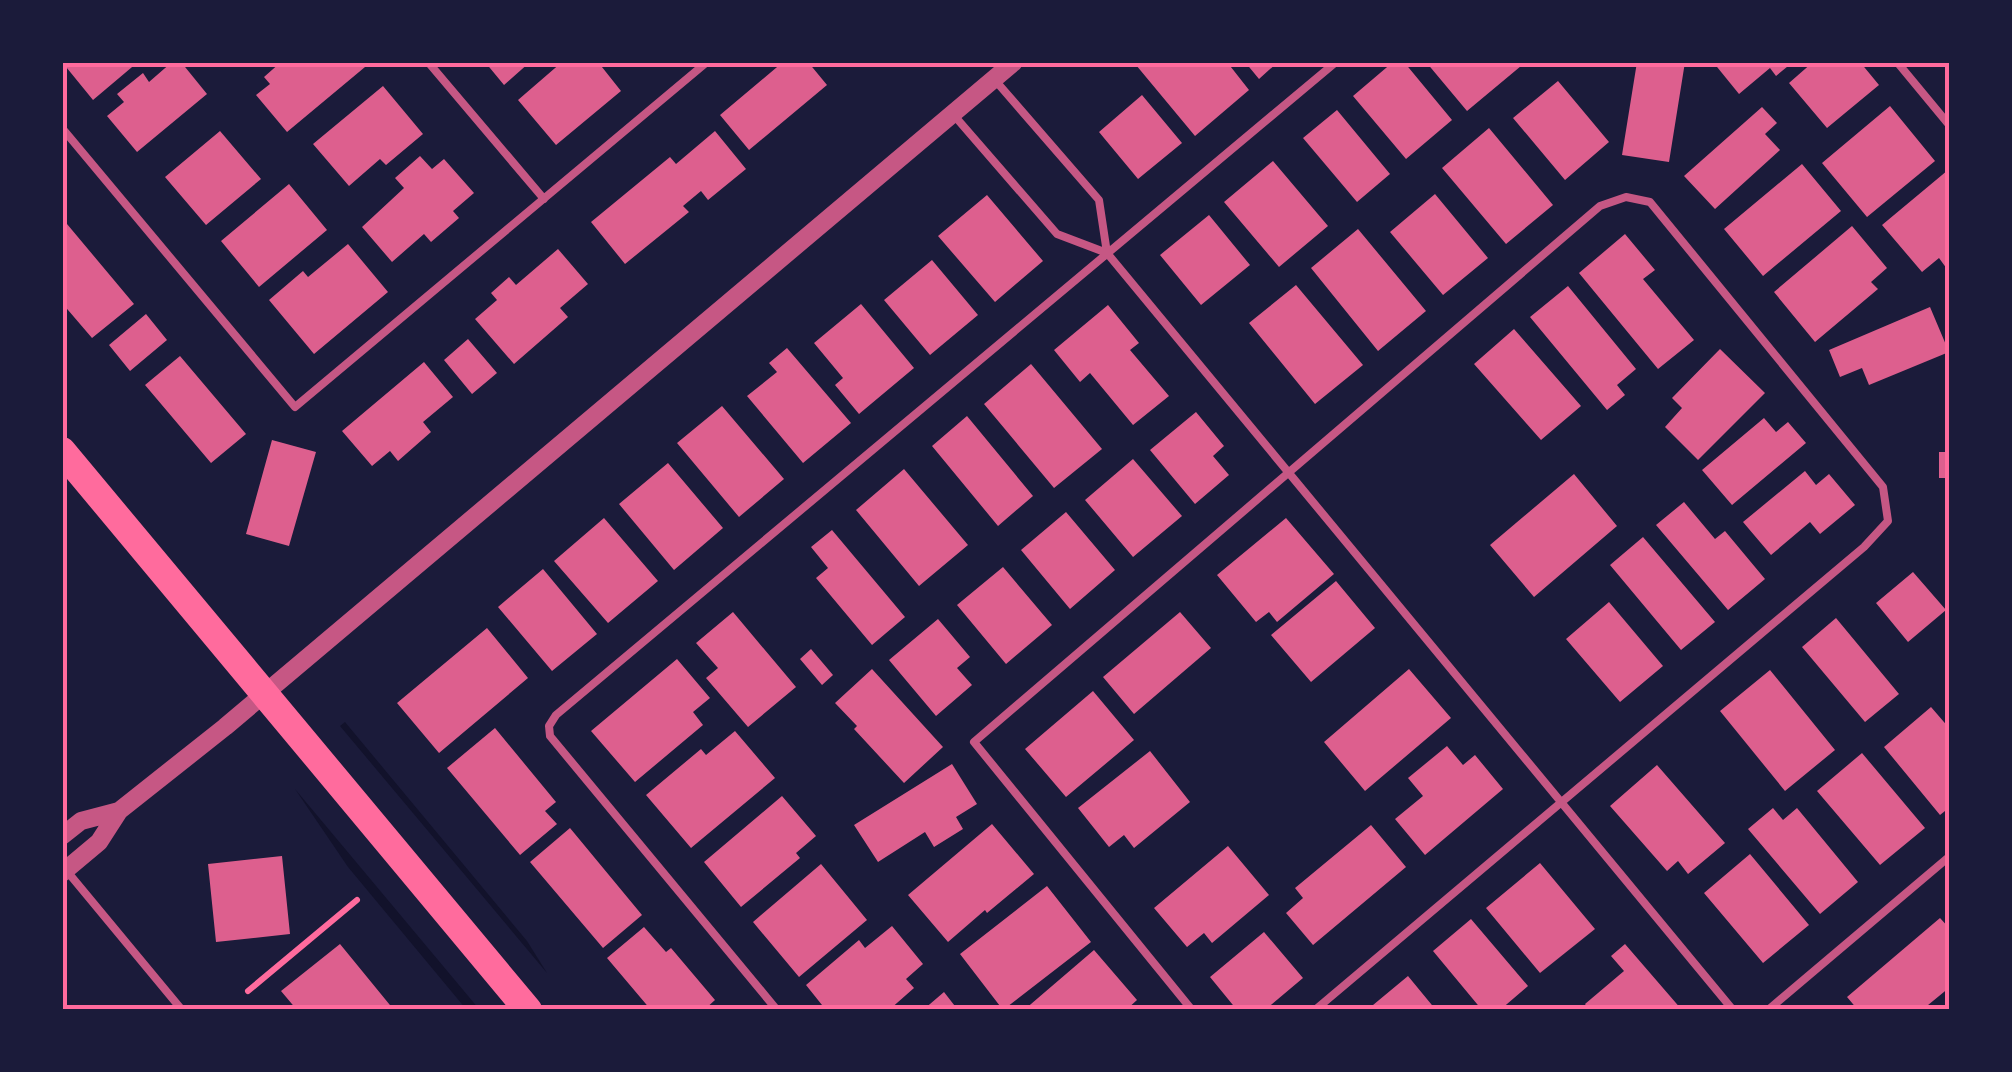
<svg xmlns="http://www.w3.org/2000/svg" width="2012" height="1072" font-family="'Libre Baskerville',serif">
<rect width="100%" height="100%" fill="#1b1b3a"/>
<path fill="#12122b" d="M345,722L527,941L547,973L340,726Z
M295,789L479,1009H466L348,867Z"/>
<path fill="#dd5f8e" d="M62,62H138L93,100Z
M172,62H181L207,94L137,152L107,116L124,102L117,94L143,73L149,82Z
M281,62H362L365,67L287,132L256,95L270,84L264,77Z
M485,62H530L504,85Z
M562,62H598L621,91L556,145L518,100Z
M783,62H808L827,85L749,150L720,115Z
M1139,62H1227L1249,90L1195,136L1136,65Z
M1245,62H1278L1259,79Z
M1393,62H1404L1452,120L1406,159L1353,96Z
M1426,62H1518L1521,66L1467,111Z
M1637,62H1685L1669,162L1622,155Z
M1713,62H1793L1776,76L1770,68L1739,94Z
M1813,62H1829L1833,67L1839,62H1860L1879,85L1827,128L1789,83Z
M1558,81L1609,142L1565,180L1513,118Z
M383,86L423,134L386,165L380,159L349,186L313,144Z
M1142,95L1182,143L1138,179L1099,132Z
M1890,106L1935,161L1867,217L1822,163Z
M1762,107L1777,123L1765,134L1780,150L1715,209L1684,176Z
M1337,110L1390,174L1357,202L1303,138Z
M1489,128L1553,205L1506,244L1442,168Z
M220,131L261,179L206,225L165,177Z
M715,131L746,169L708,200L701,191L683,206L689,212L625,264L591,222L670,157L676,164Z
M420,156L432,169L444,159L474,193L453,211L459,218L431,242L424,234L392,262L362,227L404,188L395,178Z
M1273,161L1328,226L1279,267L1224,202Z
M1802,164L1841,211L1763,276L1724,229Z
M1948,170L1950,173V267L1947,269L1939,258L1922,272L1882,225Z
M289,184L327,230L259,287L221,241Z
M1435,194L1488,258L1443,295L1390,232Z
M987,195L1043,261L995,302L938,236Z
M1209,215L1250,265L1201,305L1160,255Z
M67,224L134,304L92,338L62,303V228Z
M1852,226L1887,268L1871,282L1878,289L1815,342L1774,292Z
M1358,229L1426,311L1378,351L1311,268Z
M1625,234L1655,270L1643,279L1694,340L1658,369L1579,273Z
M348,244L388,292L314,354L269,300L303,271L308,277Z
M558,249L588,284L560,308L568,317L514,364L475,319L497,300L491,293L509,277L516,285Z
M932,260L978,315L930,355L884,300Z
M1296,285L1363,365L1315,404L1249,323Z
M1568,286L1636,369L1617,385L1625,395L1607,410L1530,317Z
M861,304L914,368L859,414L835,385L843,378L814,343Z
M1108,305L1139,343L1130,350L1169,396L1133,425L1090,373L1080,382L1054,350Z
M1930,307L1949,352L1869,385L1862,368L1840,377L1829,350Z
M146,314L167,340L130,371L109,345Z
M1514,329L1581,406L1541,440L1474,364Z
M468,339L497,373L472,394L444,360Z
M787,348L851,423L803,463L747,396L777,372L769,363Z
M1720,349L1765,393L1698,460L1665,427L1682,408L1672,398Z
M180,356L246,434L211,463L145,385Z
M424,362L453,397L423,422L431,432L398,461L390,451L372,466L342,431Z
M1031,364L1102,449L1054,488L984,404Z
M722,406L784,479L739,517L677,443Z
M1196,412L1224,446L1213,456L1229,475L1195,504L1150,450Z
M967,416L1033,496L998,526L932,446Z
M1764,418L1776,432L1788,422L1806,443L1732,505L1702,470Z
M272,440L316,452L289,546L246,534Z
M1939,452H1950V478H1939Z
M1133,459L1182,516L1133,557L1085,500Z
M668,463L723,528L674,570L619,504Z
M904,469L968,545L919,586L856,510Z
M1805,471L1816,485L1829,474L1855,505L1820,534L1810,522L1771,555L1743,522Z
M1574,474L1617,526L1534,597L1490,545Z
M1684,502L1715,539L1725,531L1765,579L1728,610L1656,525Z
M1066,512L1115,570L1070,609L1021,550Z
M604,518L658,581L608,623L554,561Z
M1286,518L1334,574L1277,622L1269,612L1256,622L1217,575Z
M832,530L905,617L872,645L816,578L828,568L811,547Z
M1643,537L1715,622L1681,650L1610,565Z
M1003,567L1052,625L1006,664L957,605Z
M543,569L597,634L552,671L498,607Z
M1913,572L1946,610L1908,642L1876,603Z
M1336,581L1375,628L1311,682L1271,635Z
M1609,602L1663,666L1620,702L1566,639Z
M733,612L796,687L748,727L706,678L718,668L696,643Z
M1180,612L1211,648L1134,714L1103,677Z
M1836,618L1899,694L1865,722L1802,647Z
M938,619L970,657L957,668L972,685L936,716L889,660Z
M487,628L528,678L439,753L397,703Z
M811,649L833,675L822,685L800,659Z
M677,659L710,698L693,712L703,725L635,782L591,731Z
M872,669L943,747L904,783L854,729L857,726L835,703Z
M1409,669L1451,718L1365,791L1324,742Z
M1770,670L1835,750L1785,791L1720,711Z
M1093,691L1134,740L1066,797L1025,749Z
M1931,707L1950,729V807L1940,815L1884,747Z
M495,728L556,802L545,811L557,824L520,855L447,768Z
M735,731L775,778L691,848L646,795L701,749L706,755Z
M1447,746L1463,765L1475,755L1503,789L1425,855L1395,819L1423,796L1408,778Z
M1150,751L1190,802L1134,848L1124,835L1109,847L1078,808Z
M1862,753L1925,828L1880,865L1817,791Z
M952,764L977,804L956,817L963,829L934,847L925,832L878,862L854,825Z
M1657,765L1725,843L1688,874L1678,861L1667,871L1610,806Z
M782,796L816,836L796,853L800,858L741,907L704,862Z
M1773,808L1783,820L1797,808L1858,882L1820,914L1748,829Z
M992,824L1034,874L987,913L985,910L948,942L908,895Z
M1371,825L1406,867L1313,945L1286,913L1303,898L1295,888Z
M570,828L642,915L603,948L530,862Z
M1228,846L1269,895L1212,943L1204,933L1187,947L1154,908Z
M1750,854L1809,925L1763,963L1704,893Z
M282,856L290,934L216,942L208,864Z
M1540,863L1595,929L1540,973L1486,908Z
M821,864L867,920L799,977L753,922Z
M1047,886L1091,942L1003,1010L960,954Z
M1940,918L1950,929V987L1922,1010H1858L1847,997Z
M1471,919L1528,986L1500,1010H1482L1433,951Z
M892,926L923,964L906,979L914,988L889,1010H826L806,985L859,940L865,948Z
M644,927L666,952L671,948L715,1000L704,1010H651L607,958Z
M1264,932L1303,978L1265,1010H1237L1210,977Z
M340,944L394,1010H297L281,991Z
M1625,944L1682,1010H1589L1585,1004L1624,971L1611,956Z
M1094,950L1137,1000L1126,1010H1024Z
M1408,976L1436,1010H1367Z
M944,992L958,1010H923Z"/>
<g fill="none" stroke-linecap="round" stroke-linejoin="round">
<path stroke="#ff6b9d" stroke-width="6" d="M248,991L357,900"/>
<path stroke="#c65784" stroke-width="8" d="M428,62L544,199
M1897,62L1950,126
M994,79L1099,200L1107,253
M952,113L1057,234L1107,253L1733,1010
M62,128L295,407L707,62
M66,870L182,1010
M777,1010L550,736L549,726L556,715L1336,62
M1192,1010L974,742L1600,206L1626,197L1650,202L1883,487L1888,521L1864,547L1315,1010
M1768,1010L1950,856"/>
<path stroke="#c65784" stroke-width="18" d="M62,836L81,821L119,811
M62,873L99,842L119,811L225,727L1014,62"/>
<path stroke="#ff6b9d" stroke-width="28" d="M62,451L528,1010"/>
</g>
<rect width="2012" height="1072" fill="none" stroke="#1b1b3a" stroke-width="130"/>
<rect x="65" y="65" width="1882" height="942" fill="none" stroke="#ff6b9d" stroke-width="4"/>
</svg>
